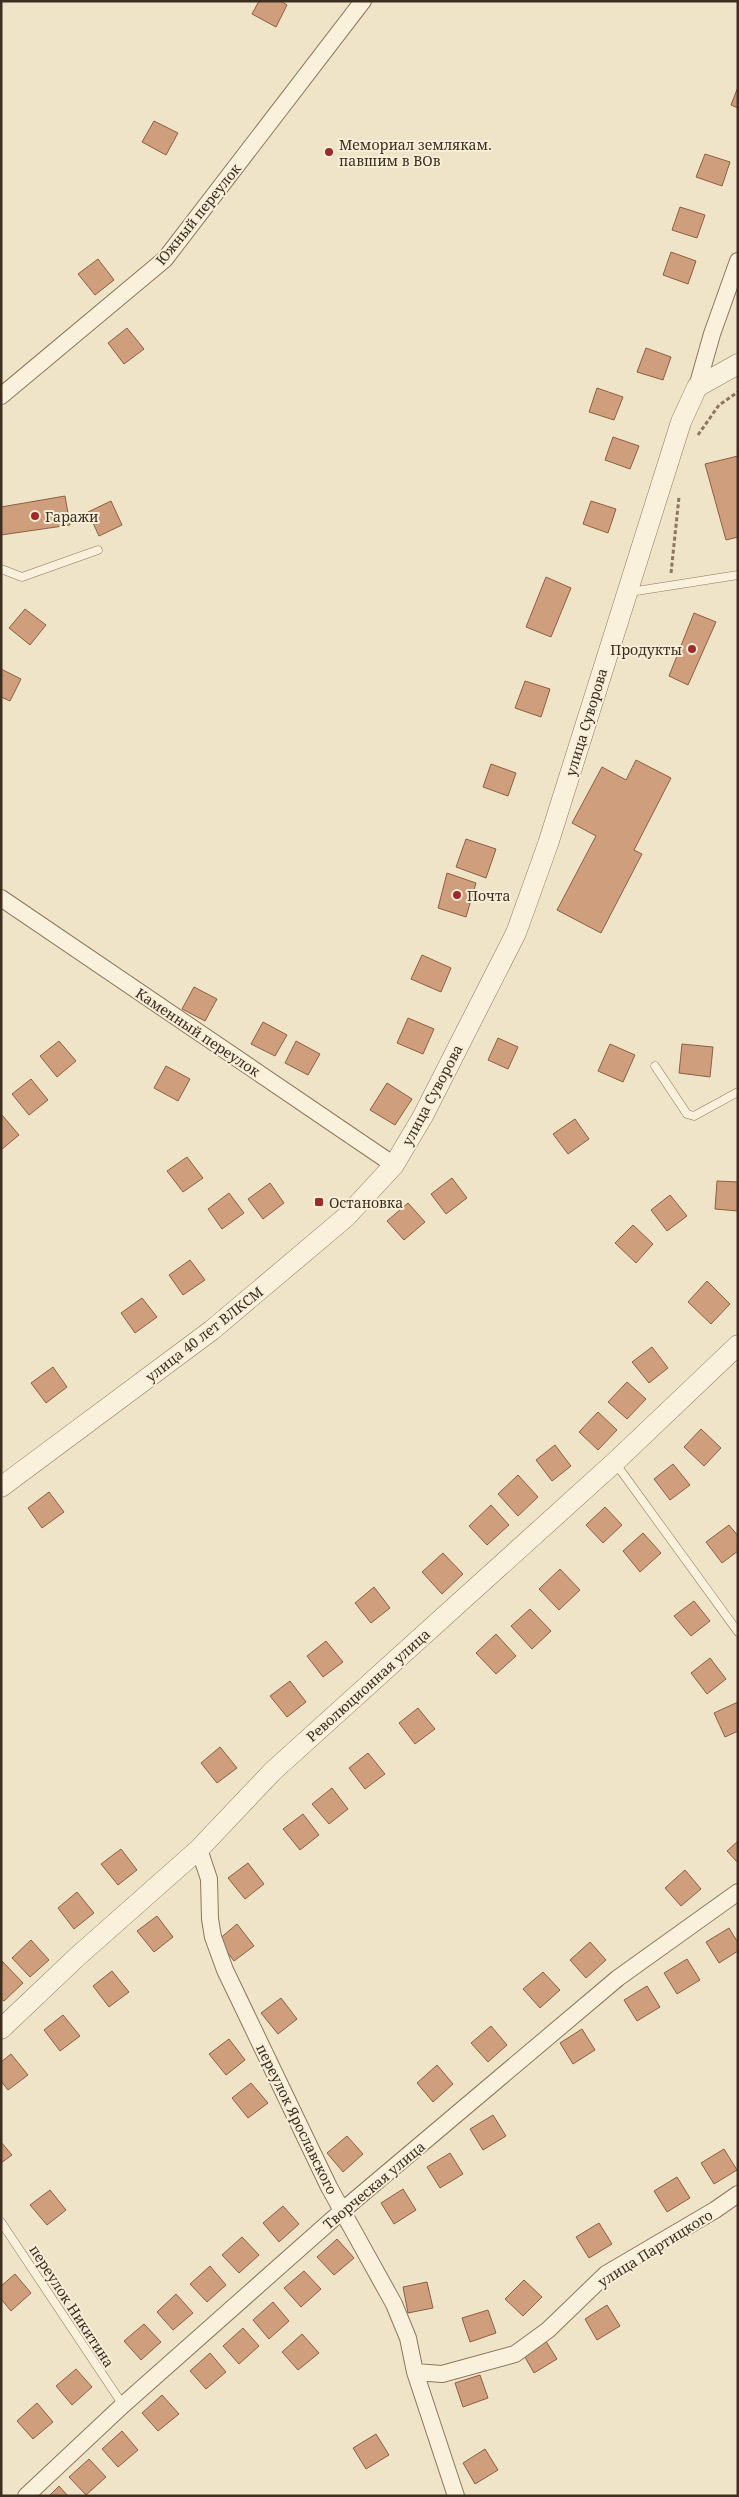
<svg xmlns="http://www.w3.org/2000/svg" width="739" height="2497" font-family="'Noto Serif',serif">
<rect width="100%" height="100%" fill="#f0e4c8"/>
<path fill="#cf9f7d" stroke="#8d5f41" d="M259,1H281L287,5L276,27L252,14Z
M738,87V108L731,105Z
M154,121L178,133L166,155L142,142Z
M705,154L730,162L722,186L696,177Z
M680,207L705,215L697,238L672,230Z
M671,252L696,261L688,284L663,275Z
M98,259L114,280L95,295L78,274Z
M127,328L144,349L124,364L108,343Z
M646,348L671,357L663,380L637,372Z
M597,388L623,397L614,420L589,412Z
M613,437L639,446L630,469L605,460Z
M738,456V537L726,540L705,464Z
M65,496L70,525L1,535V507Z
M111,501L122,525L99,536L88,512Z
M591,501L616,509L608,533L583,524Z
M546,577L571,588L551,637L526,627Z
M25,609L46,625L30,645L9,628Z
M694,613L716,622L688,685L669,676Z
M1,669L21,679L10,701L1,697Z
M525,681L550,689L541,717L515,708Z
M636,760L671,778L634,850L642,854L601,933L557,910L596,836L572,823L602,767L626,780Z
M491,764L516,773L508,796L483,787Z
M466,839L496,849L486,878L456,867Z
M447,873L476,883L466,917L438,908Z
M422,955L451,968L441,992L411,979Z
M194,987L217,999L205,1021L182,1009Z
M408,1018L434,1029L423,1054L397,1043Z
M263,1022L287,1035L275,1056L251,1044Z
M498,1038L518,1047L508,1069L488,1060Z
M59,1041L76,1061L57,1077L40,1056Z
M296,1041L320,1054L308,1075L285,1063Z
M610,1044L635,1055L623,1082L598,1071Z
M682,1044L713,1047L710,1077L679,1073Z
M166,1066L190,1079L178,1101L154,1088Z
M31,1079L48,1100L29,1115L12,1094Z
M387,1083L412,1099L395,1125L370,1110Z
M2,1115L19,1135L1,1150V1116Z
M575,1119L589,1139L568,1154L553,1134Z
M187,1157L203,1178L183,1192L167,1171Z
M452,1178L467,1198L446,1214L431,1194Z
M717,1181L738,1182V1211L715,1209Z
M270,1183L284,1203L263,1219L248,1199Z
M229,1193L244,1213L222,1229L208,1209Z
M670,1195L687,1216L667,1231L651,1210Z
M408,1203L425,1222L404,1240L387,1221Z
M633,1225L653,1244L636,1263L615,1243Z
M190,1260L205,1280L183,1295L169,1275Z
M707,1281L730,1304L711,1324L688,1302Z
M142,1298L157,1317L135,1333L121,1313Z
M652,1347L668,1368L649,1383L632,1362Z
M53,1367L67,1387L46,1403L31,1383Z
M627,1382L646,1399L627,1419L608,1402Z
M598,1412L617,1430L598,1450L579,1432Z
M701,1429L721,1448L704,1466L684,1447Z
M555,1445L571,1466L552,1481L536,1460Z
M673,1464L690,1485L670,1500L654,1479Z
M518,1475L538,1497L518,1516L498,1494Z
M49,1492L64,1512L42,1528L28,1508Z
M491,1505L509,1525L487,1545L469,1526Z
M605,1507L622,1525L603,1543L586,1525Z
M729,1525L738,1536V1551L722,1563L706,1542Z
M643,1533L661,1553L640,1572L623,1551Z
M443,1553L463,1574L442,1594L422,1572Z
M560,1569L580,1590L559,1610L539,1589Z
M374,1587L390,1608L371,1623L355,1603Z
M694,1601L710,1621L691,1636L674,1616Z
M530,1609L551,1631L532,1649L511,1626Z
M496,1634L516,1656L496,1674L476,1653Z
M326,1641L343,1662L323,1677L307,1656Z
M710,1658L726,1679L707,1694L691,1673Z
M290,1681L306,1702L287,1717L270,1696Z
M738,1702V1731L725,1737L714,1713Z
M418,1708L435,1729L415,1744L399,1723Z
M220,1747L237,1768L217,1783L201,1763Z
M368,1753L385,1774L365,1789L349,1768Z
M332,1788L348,1809L329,1824L312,1804Z
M303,1814L319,1835L300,1850L283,1829Z
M738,1841V1863L727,1851Z
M121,1849L137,1870L118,1885L101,1864Z
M248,1863L264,1884L245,1899L228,1878Z
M685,1870L701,1889L681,1906L665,1888Z
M77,1892L94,1913L74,1929L58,1908Z
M157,1916L173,1937L154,1952L137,1931Z
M237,1924L254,1946L234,1961L218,1940Z
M729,1928L738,1943V1951L719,1963L706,1942Z
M31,1940L49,1960L30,1977L12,1958Z
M590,1942L606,1960L586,1978L570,1960Z
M687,1959L700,1980L677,1994L664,1973Z
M2,1961L23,1983L4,2001L1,1999Z
M112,1971L129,1992L109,2007L93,1986Z
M543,1972L560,1990L540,2008L523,1989Z
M647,1986L660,2007L637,2021L624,2000Z
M281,1998L297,2019L278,2034L261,2013Z
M63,2015L80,2036L60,2051L44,2030Z
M491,2026L507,2045L488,2062L471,2043Z
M582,2029L595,2050L573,2064L560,2043Z
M229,2039L245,2060L226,2075L209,2054Z
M11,2054L28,2075L8,2090L1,2081V2062Z
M437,2065L453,2084L433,2102L417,2083Z
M251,2083L268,2103L248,2118L232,2098Z
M493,2115L506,2136L483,2150L470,2129Z
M347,2136L363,2154L343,2172L327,2153Z
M1,2142L12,2155L1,2163Z
M724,2149L737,2170L714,2184L701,2163Z
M450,2153L463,2174L440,2188L427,2167Z
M677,2177L690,2198L667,2212L654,2191Z
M403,2189L416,2210L394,2224L381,2203Z
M50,2190L66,2210L47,2225L30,2205Z
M283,2206L299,2224L279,2242L263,2223Z
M599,2223L612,2244L589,2258L576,2237Z
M242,2237L259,2255L239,2273L222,2255Z
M337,2239L354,2258L334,2275L317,2257Z
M210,2266L226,2285L207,2302L190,2284Z
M304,2271L321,2289L301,2307L284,2288Z
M15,2274L31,2293L11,2311L1,2299V2286Z
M524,2280L542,2297L523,2316L505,2299Z
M427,2282L433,2308L408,2313L403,2287Z
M176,2294L193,2313L173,2330L157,2312Z
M273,2302L289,2321L269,2339L253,2320Z
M607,2305L620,2326L597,2340L585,2319Z
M488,2310L496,2333L470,2342L462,2318Z
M144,2324L161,2342L141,2360L124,2341Z
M243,2328L259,2346L239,2364L223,2346Z
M302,2334L319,2353L298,2370L282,2352Z
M544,2338L557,2359L534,2373L522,2352Z
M210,2353L226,2372L206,2389L190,2371Z
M76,2369L92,2387L72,2405L56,2386Z
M480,2375L488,2398L463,2407L455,2383Z
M162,2395L179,2414L158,2431L142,2413Z
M37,2403L53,2422L33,2439L17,2421Z
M122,2431L138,2450L118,2467L102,2449Z
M376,2434L389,2455L366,2469L353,2448Z
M485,2449L498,2470L475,2484L463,2463Z
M89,2459L106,2477L86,2495L69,2477Z
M59,2486L68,2496H49Z"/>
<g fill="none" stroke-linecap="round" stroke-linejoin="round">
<defs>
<path id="service" d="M1,569L22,577L98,550
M630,592L738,575
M655,1066L687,1114L694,1116L738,1092
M616,1464L738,1632
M1,2222L123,2405"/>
<path id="minor" d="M697,387L712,334L738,261
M1,396L165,259L363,1
M1,898L394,1165
M199,1849L209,1879L210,1919L213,1937L225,1970L329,2187L394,2304L408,2338L415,2372L456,2496
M415,2372L442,2374L515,2354L548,2330L606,2274L715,2210L738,2194
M26,2496L123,2405L343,2210L618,1978L738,1892"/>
<path id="tertiary" d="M1,1487L212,1330L346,1217L394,1165L423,1116L516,933L548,844L681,422L697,387L738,364
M1,2029L78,1956L199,1849L273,1771L615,1462L738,1345"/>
</defs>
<use href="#service" stroke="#8d765c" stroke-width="9"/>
<use href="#minor" stroke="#8d765c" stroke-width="18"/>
<use href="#tertiary" stroke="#8d765c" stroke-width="21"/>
<path stroke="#8d765c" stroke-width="3" stroke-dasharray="4 2.5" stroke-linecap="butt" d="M698,435L719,405L738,392
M671,573L679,497"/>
<use href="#service" stroke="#faf1dc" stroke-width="8"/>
<use href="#minor" stroke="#faf1dc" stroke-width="16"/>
<use href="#tertiary" stroke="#faf1dc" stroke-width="20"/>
</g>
<g fill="#9e2a2b" stroke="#f7eed8" stroke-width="2">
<circle cx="329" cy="152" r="5"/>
<circle cx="35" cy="516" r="5"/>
<circle cx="692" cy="649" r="5"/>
<circle cx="457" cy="895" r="5"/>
<rect x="314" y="1197" width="10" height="10" rx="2.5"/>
</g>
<g text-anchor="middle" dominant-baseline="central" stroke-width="4" stroke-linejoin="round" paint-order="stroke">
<g font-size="14" fill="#3d2e20" stroke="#f7eed8" text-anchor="start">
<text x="339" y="144">Мемориал землякам.<tspan x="339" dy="16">павшим в ВОв</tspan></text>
<text x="45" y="516">Гаражи</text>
<text x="682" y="649" text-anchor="end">Продукты</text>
<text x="467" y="895">Почта</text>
<text x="329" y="1202">Остановка</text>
</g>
<g font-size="14" fill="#3d2e20" stroke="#f7eed8">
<text transform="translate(198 214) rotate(-51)">Южный переулок</text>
<text transform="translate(586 722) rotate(-73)">улица Суворова</text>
<text transform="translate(198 1032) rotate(34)">Каменный переулок</text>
<text transform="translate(432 1095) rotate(-62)">улица Суворова</text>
<text transform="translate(204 1334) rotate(-38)">улица 40 лет ВЛКСМ</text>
<text transform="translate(368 1685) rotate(-42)">Революционная улица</text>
<text transform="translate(297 2119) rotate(64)">переулок Ярославского</text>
<text transform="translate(374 2185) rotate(-40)">Творческая улица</text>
<text transform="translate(655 2248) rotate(-32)">улица Партицкого</text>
<text transform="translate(72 2306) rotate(57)">переулок Никитина</text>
</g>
</g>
<rect width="739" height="2497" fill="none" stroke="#3d2e20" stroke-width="5"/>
</svg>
